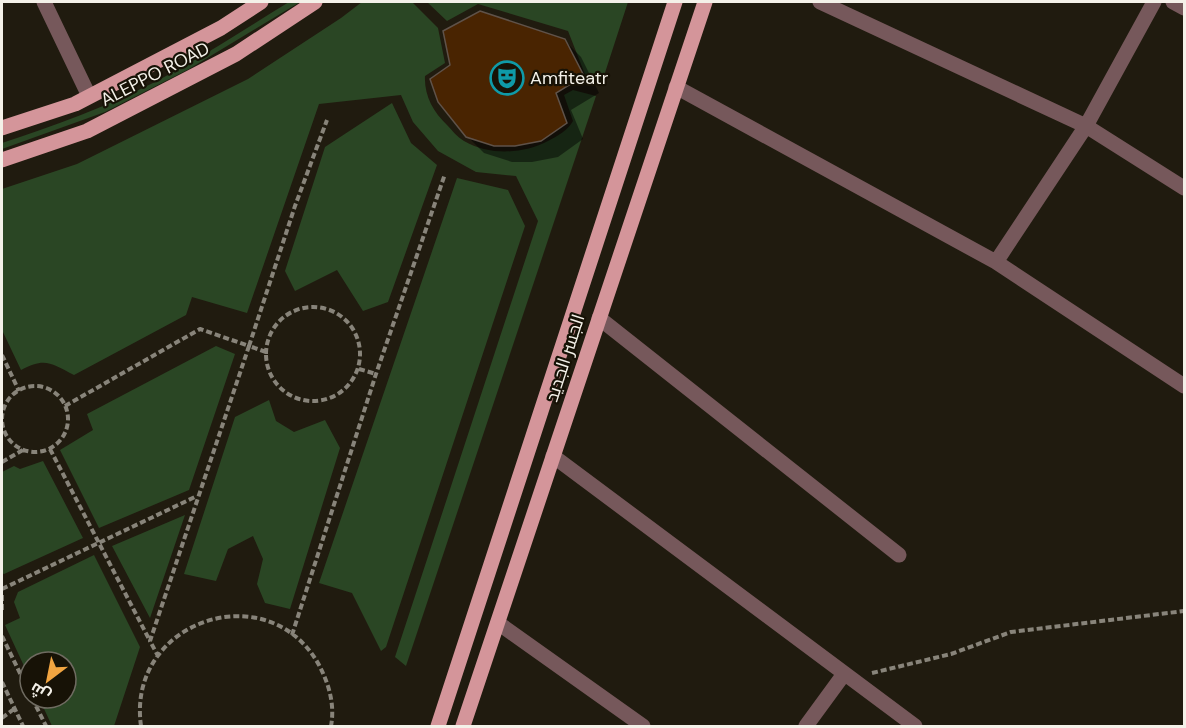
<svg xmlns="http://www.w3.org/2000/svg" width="1186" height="728" font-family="'DM Sans',Cairo,sans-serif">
<rect width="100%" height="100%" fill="#201b0f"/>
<path fill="#2a4624" d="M289,2H300L189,69L105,112L2,149V143C54,126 106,107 155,82C201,58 245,29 289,2Z
M362,2H412L438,28L445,63L425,76C424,95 433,112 447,125C452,130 457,137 464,141C490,156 523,154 548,141C558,136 568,130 573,121L564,95L573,90L596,96L406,666L395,657L538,221L516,176L476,172L438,151L413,122L401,95L319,104L247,313L192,297L186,315L74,375C51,363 45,357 21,370L2,330V189L77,164L248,79L341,18Z
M427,2H628L601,85L588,82L568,31L478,4L447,21Z
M392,103L411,143L437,165L388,302L363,311L337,270L295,291L285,271L325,147Z
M457,178L508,190L525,226L386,647L381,651L352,593L319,583Z
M216,346L235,354L189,490L99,528L60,450L93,430L87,414Z
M269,400L276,421L294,432L325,420L340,448L290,609L265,603L257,584L263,559L253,536L228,549L216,581L184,574L235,417Z
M43,461L83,538L4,574L2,573V472L14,466L20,469Z
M185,515L150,618L112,546Z
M94,555L140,647L114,726H52L39,698H66V662H30V679L5,625L20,618L14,602L18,592Z"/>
<path fill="#0007" d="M564,40L581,57L599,93L571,110L583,139L558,157L532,162H512L484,153L467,136Z"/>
<path fill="#492401" stroke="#5f5249" stroke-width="1.5" d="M480,11L565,39L584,76L556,93L567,123L541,141L515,146H494L466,137L438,102L430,79L450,65L443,31Z"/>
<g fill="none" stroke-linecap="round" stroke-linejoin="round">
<path stroke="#88847a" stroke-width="4" stroke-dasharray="6 3" stroke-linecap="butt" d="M266 354a47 47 0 1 1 94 0a47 47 0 1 1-94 0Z
M266,352L249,346L295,206L327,120
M2,355L19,391
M359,369L376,374
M2 419a33 33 0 1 1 66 0a33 33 0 1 1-66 0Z
M65,406L200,329L249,346L150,641L158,656
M50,449L150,641
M2,462L23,450
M2,589L197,496
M2,595V610
M292,635L376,374L445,174
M2,636L30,694
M872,673L951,654L1011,632L1184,611
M2,682L23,726
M32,698L46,726
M2,718L14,709
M141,726C126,621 268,573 319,665C329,684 335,705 331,726"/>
<path stroke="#76585b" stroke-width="15" d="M44,2L89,96
M820,2L1086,126L1184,188
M1173,2L1184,8
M676,87L996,262L1184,386
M996,262L1086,126L1154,2
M599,318L899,555
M553,456L915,726
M498,623L643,726
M806,726L844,674"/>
<path stroke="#d4959a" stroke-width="15" d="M2,128L75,104L221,28L261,2
M2,160L87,131L236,54L315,2
M438,726L675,2
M463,726L705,2"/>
</g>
<defs>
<symbol id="theatre-ring" viewBox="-11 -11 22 22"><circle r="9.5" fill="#171206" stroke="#0f9aa8" stroke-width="1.5"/><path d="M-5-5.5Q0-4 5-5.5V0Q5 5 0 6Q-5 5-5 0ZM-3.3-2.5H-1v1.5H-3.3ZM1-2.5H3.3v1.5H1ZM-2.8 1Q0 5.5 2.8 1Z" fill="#0f9aa8"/></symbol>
</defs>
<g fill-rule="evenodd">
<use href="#theatre-ring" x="488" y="59" width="38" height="38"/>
</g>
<g text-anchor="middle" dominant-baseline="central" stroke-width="4.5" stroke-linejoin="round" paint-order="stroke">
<g font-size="18" fill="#f4f1e9" stroke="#171206">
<text transform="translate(155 74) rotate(-27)">ALEPPO ROAD</text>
<text transform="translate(565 358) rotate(-72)">الجسر الجديد</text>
</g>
<g font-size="18" fill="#f4f1e9" stroke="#171206" text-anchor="start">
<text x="530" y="78">Amfiteatr</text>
</g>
</g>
<rect width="1186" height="728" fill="none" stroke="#f4f1e9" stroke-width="6"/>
<g transform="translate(48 680) rotate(212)"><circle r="28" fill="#171206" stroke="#6f6b61" stroke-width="1.5"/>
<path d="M0-4.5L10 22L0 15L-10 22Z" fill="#f2a541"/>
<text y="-9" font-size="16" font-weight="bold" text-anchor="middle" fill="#f4f1e9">ش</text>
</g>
</svg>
